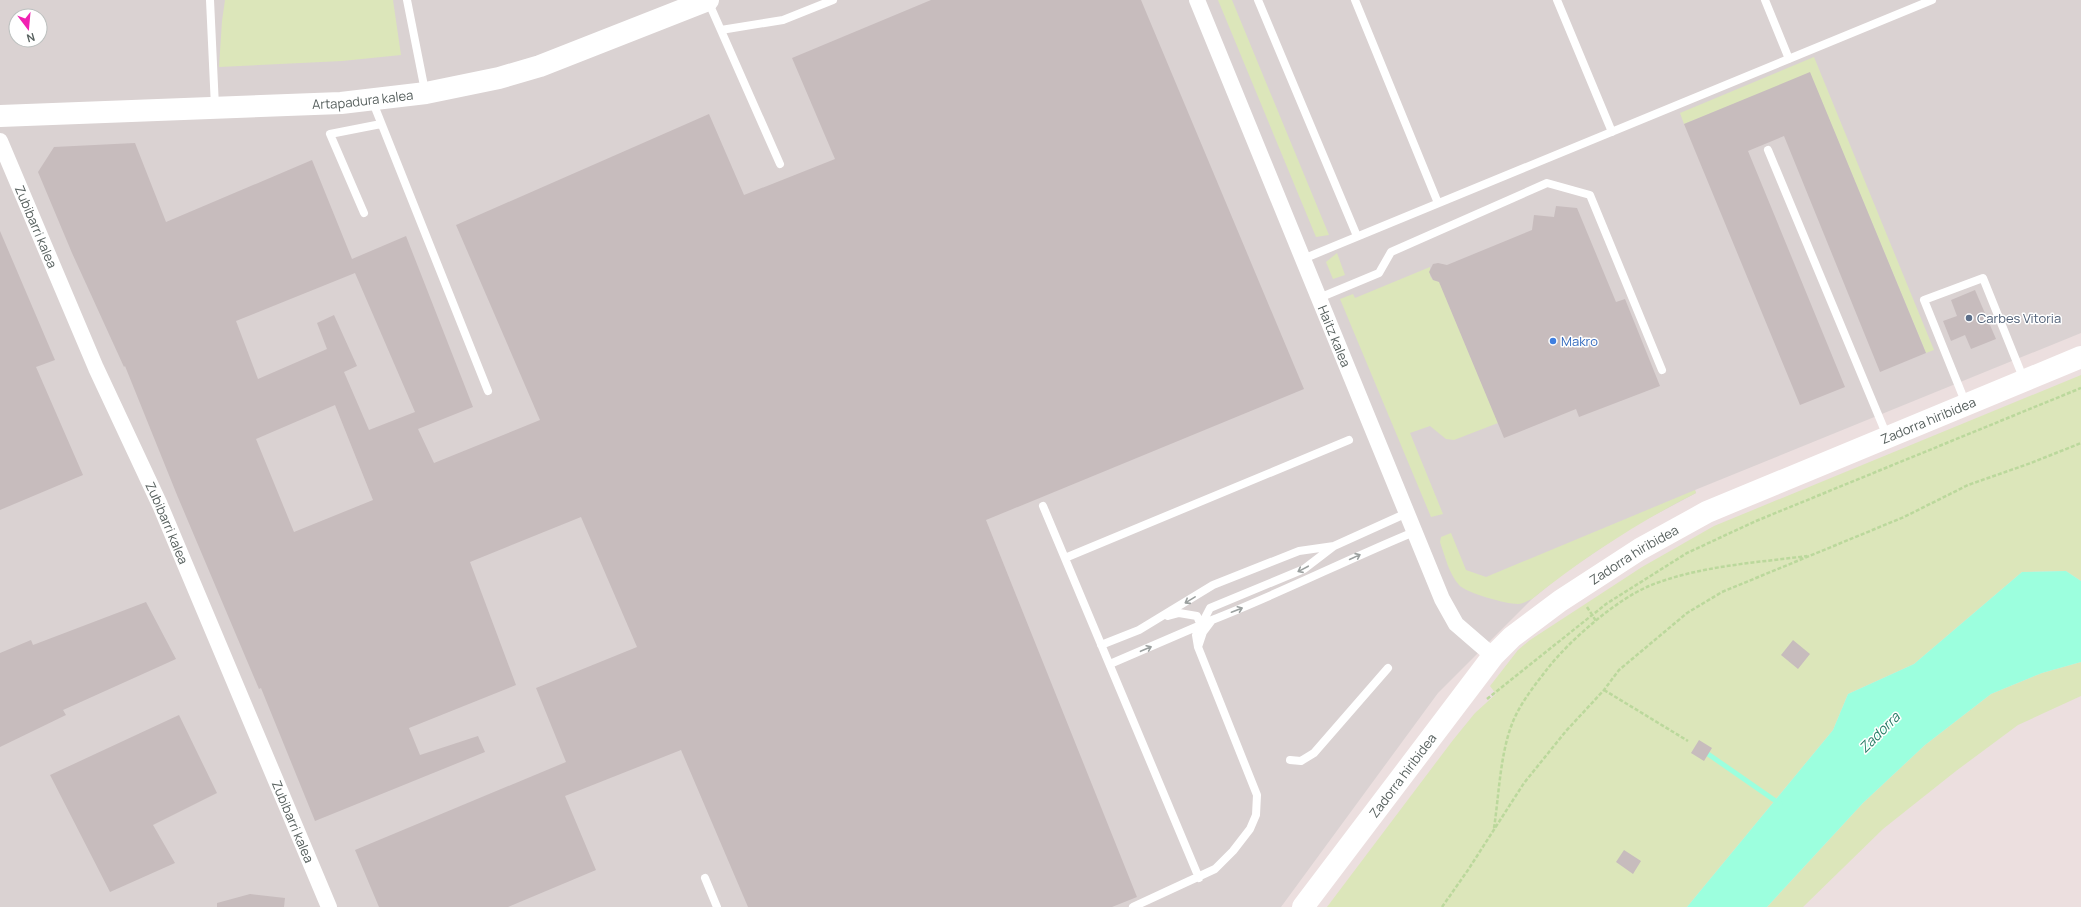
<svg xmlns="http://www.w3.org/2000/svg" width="2081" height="907" font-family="Manrope,sans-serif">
<rect width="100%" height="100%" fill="#ecdfdf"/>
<path fill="#dad2d2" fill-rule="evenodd" d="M0,0H2081V333L1695,490L1696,493L1632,527L1563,574L1532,599L1438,693L1281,907H0ZM16,16H40V40H16Z"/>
<path fill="#dce6ba" d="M225,0H393L401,55L342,61L219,67L222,21Z
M1218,0H1232L1329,235L1316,237Z
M1814,57L1934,350L1926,353L1810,73L1684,124L1680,113Z
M1337,253L1345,275L1333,279L1326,262Z
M1430,267V276L1433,280L1439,281L1498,423L1454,440L1446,439L1430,426L1410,433L1443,514L1431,517L1340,299L1353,294L1355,298Z
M2081,375V581L2066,571L2022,572L1914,664L1848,694L1833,730L1687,907H1327L1453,740L1475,713L1496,694L1490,686L1518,650L1530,640L1642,567L1714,526Z
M1695,490L1696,493C1637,523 1583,558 1532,599C1527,601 1523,604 1518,604C1506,604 1466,593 1459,585C1449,574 1445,556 1440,542L1441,537L1451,533L1466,570L1486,577Z
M2081,662V696L2018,725L1956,771L1883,829L1803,907H1767L1863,803L1925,745L1991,694L2042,673Z"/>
<path fill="#9cffde" d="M2066,571L2081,581V662L2042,673L1991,694L1925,745L1863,803L1767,907H1687L1833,730L1848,694L1914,664L2022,572Z"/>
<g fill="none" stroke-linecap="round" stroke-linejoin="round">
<path stroke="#9cffde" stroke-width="5" d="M1708,754L1780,804"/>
</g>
<path fill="#c7bcbd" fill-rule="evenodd" d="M931,0H1141L1304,389L986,520L1137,897L1112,907H748L681,750L565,796L596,870L508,907H379L355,850L566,762L536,688L637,647L581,517L470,562L516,685L409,728L420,755L478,736L485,752L315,821L261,688L259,689L177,495L125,366L124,367L72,253L38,172L54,147L135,143L166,222L312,160L352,259L406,236L473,407L418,429L434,463L540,420L456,225L709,114L744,195L835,159L792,58ZM355,273L415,412L369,430L344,372L357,366L334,315L317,323L327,349L258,379L236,321ZM335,405L373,500L294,532L256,439Z
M1810,72L1926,353L1880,372L1784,136L1748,151L1845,387L1800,405L1684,124Z
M1556,206L1577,208L1616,302L1625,299L1660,386L1579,417L1576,409L1504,438L1439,282L1433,280L1429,272L1433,264L1438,263L1447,265L1532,230L1534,215L1554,217Z
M0,231L55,360L36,367L83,475L0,510Z
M1975,290L1996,339L1971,349L1965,335L1951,341L1943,321L1957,316L1951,300Z
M146,602L176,659L63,710L66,715L0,747V653L31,640L33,645Z
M1793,640L1810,654L1798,669L1781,655Z
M179,715L217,793L153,825L175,863L110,892L50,775Z
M1699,740L1712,748L1704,761L1691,753Z
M1624,850L1641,861L1633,874L1616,862Z
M250,894L285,898L284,907H217V903Z"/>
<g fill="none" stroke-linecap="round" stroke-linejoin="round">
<path stroke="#bbd89c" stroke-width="2.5" stroke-dasharray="4 2" stroke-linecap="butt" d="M1587,607L1596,621
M1604,690L1688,741
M1487,699L1606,604L1687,553L1756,521L2081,388
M1494,828C1499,795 1500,755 1512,724C1520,703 1535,685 1548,668C1570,640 1616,600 1649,586C1698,566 1754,563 1807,556
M1442,907L1468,870L1524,783L1566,731L1604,690L1619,670L1687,613L1722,592L1904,517L1968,485L2031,463L2081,443"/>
<path stroke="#fff" stroke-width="8" d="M210,0L215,107
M407,0L425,91
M1258,0L1357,236
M1355,0L1438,203
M1557,0L1612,132
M1765,0L1789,59
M708,1L780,164
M721,30L783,20L833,0
M372,100L488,391
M1768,150L1887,436
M364,213L330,134L381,124
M1303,259L1932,0
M1319,298L1379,273L1391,252L1547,183L1590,195L1662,370
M1966,404L1924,300L1983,278L2024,380
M1043,506L1199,878
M1334,546L1304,569L1210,608L1196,635L1198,647L1203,632L1212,620C1281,593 1346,560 1414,532
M1065,558L1349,440
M1168,616L1179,613L1197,616L1202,628
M1101,645L1139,630L1213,585L1299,551L1334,546L1407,513
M1110,664L1203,624
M1290,760L1301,761L1314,753L1388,668
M705,878L717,907
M1133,907L1215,869L1233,851L1250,829L1256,815L1257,795L1198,647"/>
<g stroke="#fff" stroke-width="16">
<path id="s1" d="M1197,0L1442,599L1456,624L1493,656"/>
<path id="s2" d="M0,141L96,368L160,505L329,907"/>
</g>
<g stroke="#fff" stroke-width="22">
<path id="s3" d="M0,116L341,103L426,93L499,78L540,66L708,0"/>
<path id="s4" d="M1303,907L1493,656L1512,637L1560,601L1640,549L1707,512L2081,357"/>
</g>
</g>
<defs><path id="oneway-shaft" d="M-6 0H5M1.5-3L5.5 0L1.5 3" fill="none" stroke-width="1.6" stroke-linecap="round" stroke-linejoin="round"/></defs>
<g stroke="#9ba09f">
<use href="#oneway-shaft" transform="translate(1355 557) rotate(-25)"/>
<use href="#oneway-shaft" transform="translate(1303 569) rotate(152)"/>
<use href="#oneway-shaft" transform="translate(1190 600) rotate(149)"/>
<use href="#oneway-shaft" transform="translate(1237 610) rotate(-21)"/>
<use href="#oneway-shaft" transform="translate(1146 649) rotate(-23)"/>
</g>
<circle fill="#5c6f8a" stroke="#fff" stroke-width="1.5" cx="1969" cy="318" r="4"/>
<circle fill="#3f7fe0" stroke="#fff" stroke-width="1.5" cx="1553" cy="341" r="4"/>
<g text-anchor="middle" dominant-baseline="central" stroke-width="3" stroke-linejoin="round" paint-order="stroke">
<g font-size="13" fill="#58615f" stroke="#fff">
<text stroke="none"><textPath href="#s3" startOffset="363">Artapadura kalea</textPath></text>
<text stroke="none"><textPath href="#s2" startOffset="93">Zubibarri kalea</textPath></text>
<text stroke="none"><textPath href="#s1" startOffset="363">Haitz kalea</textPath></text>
<text stroke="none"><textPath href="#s4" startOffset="813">Zadorra hiribidea</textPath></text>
<text stroke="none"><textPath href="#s2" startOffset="417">Zubibarri kalea</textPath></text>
<text stroke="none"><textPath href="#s4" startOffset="489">Zadorra hiribidea</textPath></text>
<text stroke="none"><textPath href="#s4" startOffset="165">Zadorra hiribidea</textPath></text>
<text stroke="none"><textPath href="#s2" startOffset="741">Zubibarri kalea</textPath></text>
</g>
<g font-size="13" fill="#4e5e75" stroke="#fff" text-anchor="start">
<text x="1977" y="318">Carbes Vitoria</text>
</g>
<g font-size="13" fill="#366cbe" stroke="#fff" text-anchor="start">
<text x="1561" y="341">Makro</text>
</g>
<g font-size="14" font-style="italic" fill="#2a7e68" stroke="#fff">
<text transform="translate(1879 732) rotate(-45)">Zadorra</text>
</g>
</g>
<g transform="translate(28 28) rotate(164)"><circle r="19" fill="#ffffff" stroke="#bcc0bf"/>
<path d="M0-3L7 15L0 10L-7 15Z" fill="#f121b2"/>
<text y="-6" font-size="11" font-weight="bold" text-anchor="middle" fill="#58615f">N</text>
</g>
</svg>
